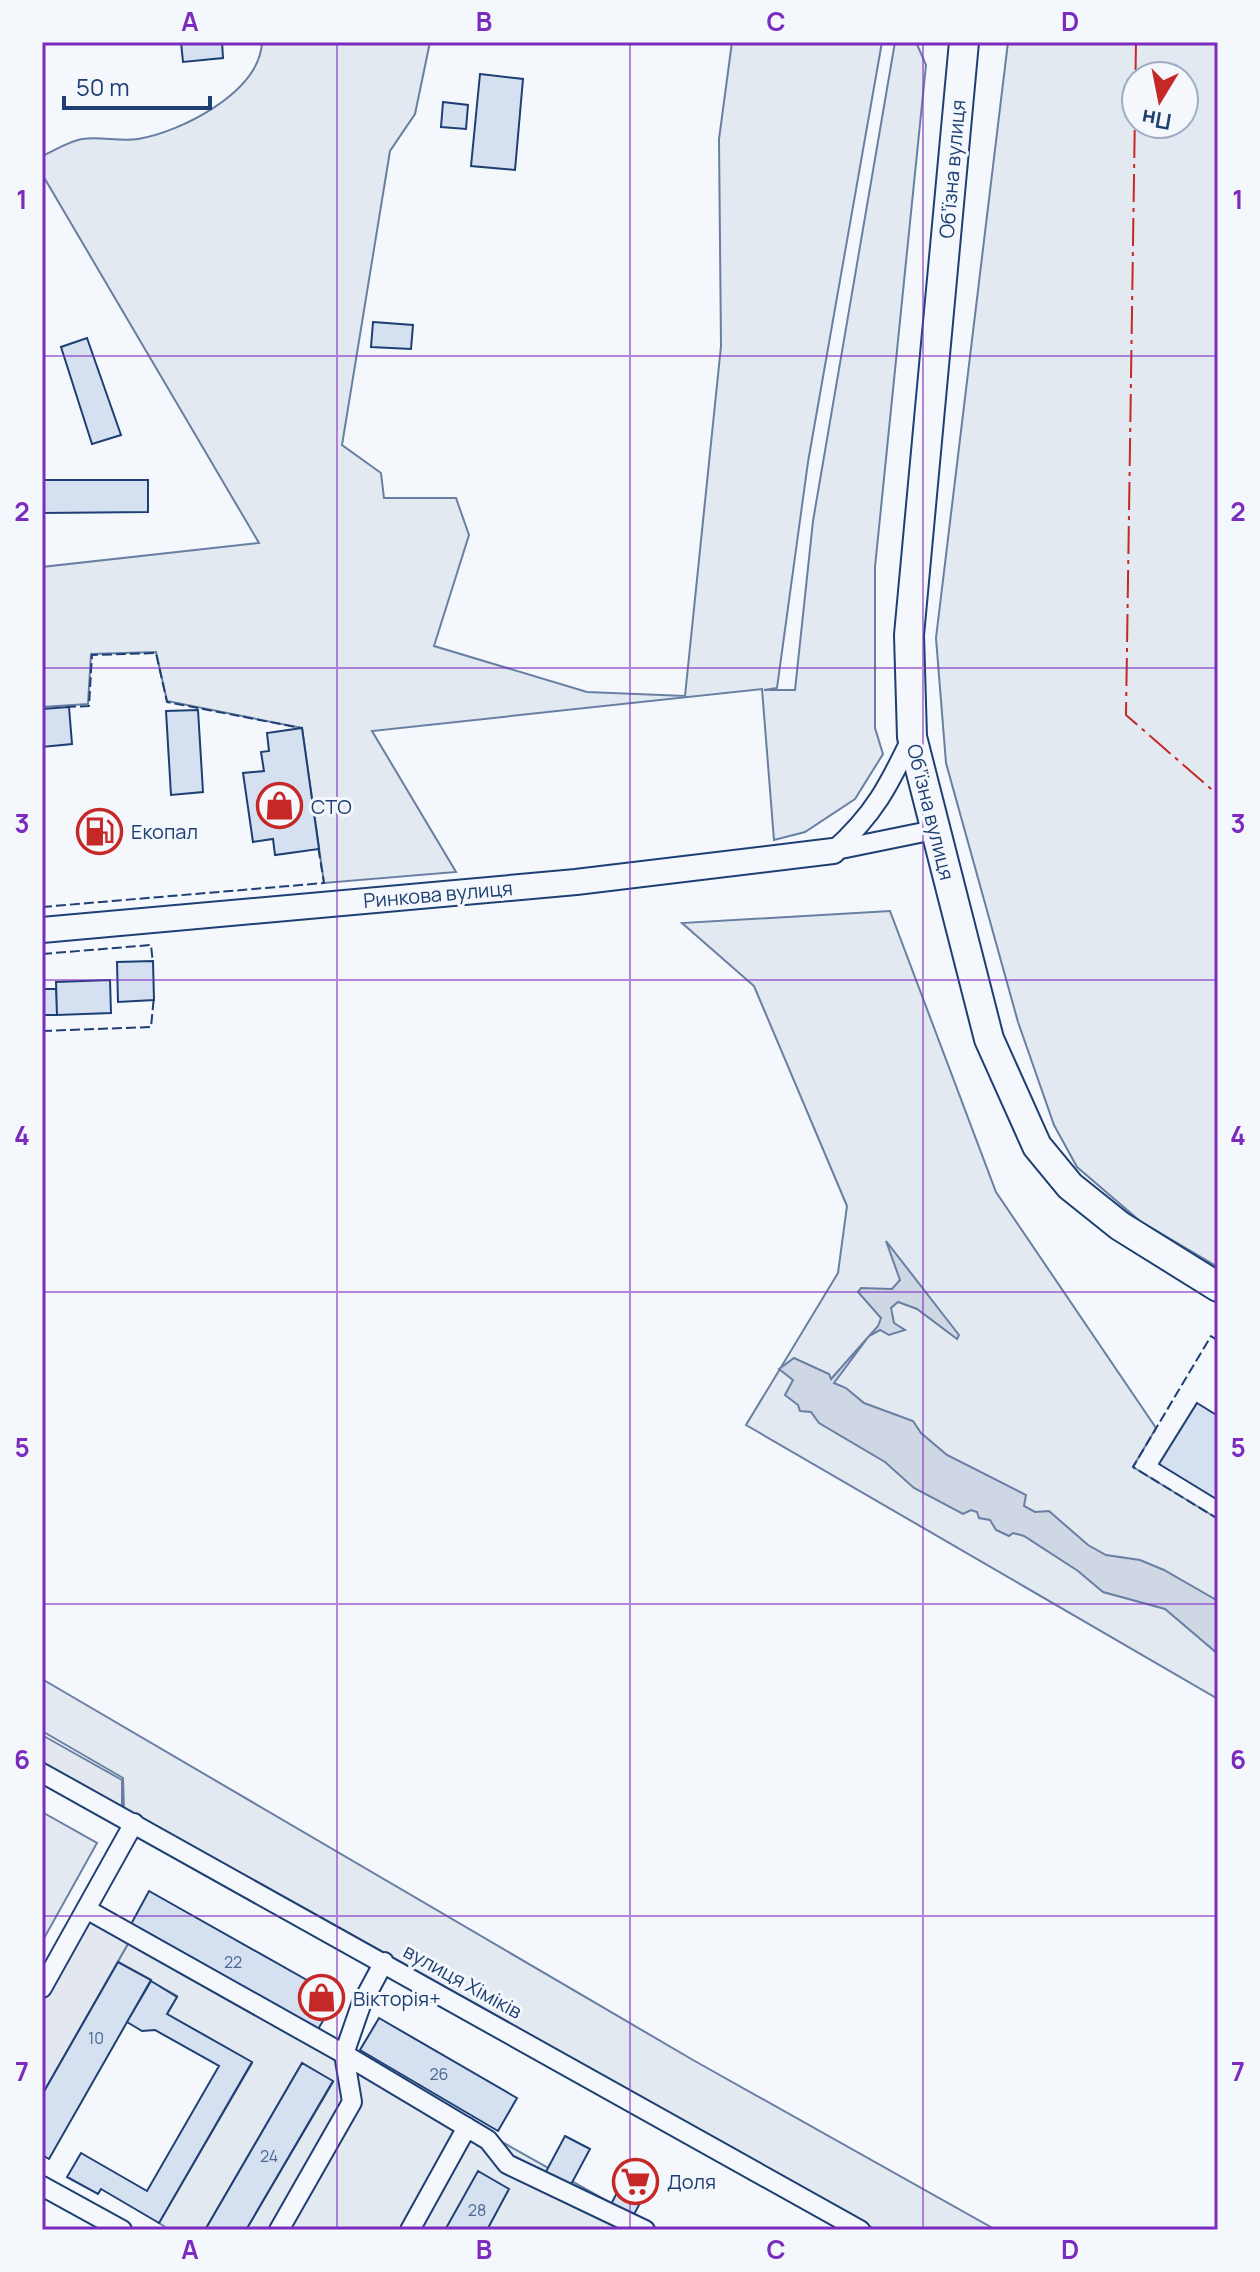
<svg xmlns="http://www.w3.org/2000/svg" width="1260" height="2272" font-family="Manrope,sans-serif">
<rect width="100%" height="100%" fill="#f4f7fb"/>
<path fill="#e3e9f0" stroke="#687fa3" stroke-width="2" fill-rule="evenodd" d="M262,42H430L415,114L390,151L342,445L381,473L384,498H456L469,535L434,646L587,692L685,696L721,346L719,139L732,42H882L808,462L777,688L764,690H795L813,521L895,42H916L926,65L875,567V728L883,754L855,799L805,832L774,840L762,689L372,731L456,872L324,883L302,728L167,701L156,652L91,654L88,704L42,707V567L259,543L42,174V156C54,151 69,141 82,139C100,136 120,142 138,139C181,132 260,92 262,42Z
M1008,42H1218V1267L1140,1221L1077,1167L1054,1125L1018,1022L946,763L936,638ZM1136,76H1184V124H1136Z
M890,911L996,1192L1156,1428L1133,1467L1218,1519V1699L746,1425L838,1273L847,1206L754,986L682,923Z
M42,1679L693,2060L996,2230H877L124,1810L123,1778L42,1731Z
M42,1812L97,1843L42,1942Z
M133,1935L659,2230H246L333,2082L302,2063L205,2230H170L159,2223L252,2063L167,2014L177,1996L117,1963Z"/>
<path fill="#e3e8f0" stroke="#687fa3" stroke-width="2" d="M42,1735L122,1780V1809L42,1764Z
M86,1909L133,1935L42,2095V1988Z"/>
<path fill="#cfd7e4" stroke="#687fa3" stroke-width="2" d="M886,1241L959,1335L957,1339L917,1309L898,1302L891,1308L894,1323L905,1330L889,1335L880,1330L869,1336L834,1383L846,1388L864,1403L913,1421L921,1433L947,1455L1026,1495L1024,1506L1035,1512L1049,1511L1088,1545L1106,1555L1140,1560L1164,1570L1218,1601V1654L1165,1609L1103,1592L1078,1571L1024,1536L1013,1533L1009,1536L996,1530L990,1520L979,1518L977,1512L971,1510L963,1514L914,1488L885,1462L819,1423L811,1412L800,1411L798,1405L785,1395L793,1380L779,1369L794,1358L829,1374L831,1379L878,1326L881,1318L858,1292L861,1288L892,1289L900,1280Z"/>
<path fill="#d5e0f0" stroke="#1d3f73" stroke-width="2" d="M181,42H222L223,58L183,62Z
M480,74L523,79L515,170L471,166Z
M443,102L468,105L466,129L441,127Z
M373,322L413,325L411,349L371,347Z
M87,338L121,435L92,444L61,347Z
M42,480H148V512L42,513Z
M69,707L72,744L42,747V709Z
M198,710L203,792L171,795L166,711Z
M302,728L319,849L275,855L273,839L253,842L243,773L264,771L261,752L269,751L267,733Z
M101,830H116L117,843H101Z
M153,961L154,1000L118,1002L117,962Z
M110,980L111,1013L57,1015L56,982Z
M42,989H56L57,1015H42Z
M1197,1403L1218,1416V1500L1159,1464Z
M149,1891L337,1997L317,2031L130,1926Z
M118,1962L151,1980L49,2159L42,2155V2095Z
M151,1981L177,1997L167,2014L252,2062L159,2223L101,2189L98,2194L67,2177L81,2153L147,2191L219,2066L155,2030L142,2031L127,2022Z
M379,2018L517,2098L498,2131L360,2050Z
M302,2063L333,2081L246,2230H205Z
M565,2136L590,2149L567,2192L542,2179Z
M630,2168L653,2179L631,2220L609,2208Z
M478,2171L509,2189L487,2230H445Z"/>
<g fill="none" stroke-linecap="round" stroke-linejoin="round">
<defs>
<path id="street" d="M836,850L934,830
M833,851C874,815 889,785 912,737
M42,1773L860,2230
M86,1909L344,2054L488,2140L507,2164L645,2230
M42,1988L134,1823
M42,2186L122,2230
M279,2230L352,2102L344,2054L361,2005L384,1962
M410,2230L467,2127"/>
<path id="secondary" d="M42,930L576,882L833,851"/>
<path id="primary" d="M964,42L909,635L912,737L989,1039L1037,1146L1070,1186L1120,1226L1218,1287"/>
</defs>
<use href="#street" stroke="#1d3f73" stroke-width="22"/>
<use href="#secondary" stroke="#1d3f73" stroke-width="28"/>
<use href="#primary" stroke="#1d3f73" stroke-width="32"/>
<use href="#street" stroke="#f4f7fb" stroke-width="18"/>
<use href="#secondary" stroke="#f4f7fb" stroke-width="24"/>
<use href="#primary" stroke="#f4f7fb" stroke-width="28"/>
<path stroke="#1d3f73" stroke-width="2" stroke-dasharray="10 4" stroke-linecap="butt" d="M66,707L89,706L92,655L156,653L167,702L301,728
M42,907L324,883L318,846
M42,954L151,945L153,964
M42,1031L151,1027L154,996
M1218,1341L1211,1336L1133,1467L1218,1519"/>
<path stroke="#c62828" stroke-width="2" stroke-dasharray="28 6 4 6" stroke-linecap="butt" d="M1136,42L1126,715L1218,795"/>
</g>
<path fill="none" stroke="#7b2cbf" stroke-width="2" stroke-opacity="0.55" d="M337,42V2230M630,42V2230M923,42V2230M42,356H1218M42,668H1218M42,980H1218M42,1292H1218M42,1604H1218M42,1916H1218"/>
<defs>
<symbol id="shop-ring" viewBox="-11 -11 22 22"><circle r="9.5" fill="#f4f7fb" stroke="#c62828" stroke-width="1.5"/><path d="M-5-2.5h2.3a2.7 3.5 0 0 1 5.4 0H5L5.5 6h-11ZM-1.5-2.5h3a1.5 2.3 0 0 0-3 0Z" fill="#c62828"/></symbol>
<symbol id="fuel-ring" viewBox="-11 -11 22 22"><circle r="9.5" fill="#f4f7fb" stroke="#c62828" stroke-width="1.5"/><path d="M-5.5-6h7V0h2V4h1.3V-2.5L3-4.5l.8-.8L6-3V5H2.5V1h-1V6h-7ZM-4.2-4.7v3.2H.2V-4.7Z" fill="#c62828"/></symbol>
<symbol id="supermarket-ring" viewBox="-11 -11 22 22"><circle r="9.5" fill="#f4f7fb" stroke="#c62828" stroke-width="1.5"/><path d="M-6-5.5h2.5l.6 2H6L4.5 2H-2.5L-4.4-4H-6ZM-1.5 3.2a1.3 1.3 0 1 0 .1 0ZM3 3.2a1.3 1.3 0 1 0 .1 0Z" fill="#c62828"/></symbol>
</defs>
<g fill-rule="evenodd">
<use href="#shop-ring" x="254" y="780" width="51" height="51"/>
<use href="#fuel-ring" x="74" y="806" width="51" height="51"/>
<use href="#shop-ring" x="296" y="1972" width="51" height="51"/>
<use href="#supermarket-ring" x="610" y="2156" width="51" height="51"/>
</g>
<g text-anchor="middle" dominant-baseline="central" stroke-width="6" stroke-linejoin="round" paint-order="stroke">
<g font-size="16" fill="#4b6792">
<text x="233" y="1962">22</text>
<text x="96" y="2038">10</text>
<text x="439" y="2074">26</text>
<text x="269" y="2156">24</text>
<text x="477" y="2210">28</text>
</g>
<g font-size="20" fill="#1d3f73" stroke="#f4f7fb">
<text transform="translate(952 169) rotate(-85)">Обʼїзна вулиця</text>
<text transform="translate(931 812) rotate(76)">Обʼїзна вулиця</text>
<text transform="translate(438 894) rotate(-5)">Ринкова вулиця</text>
<text transform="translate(463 1981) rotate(29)">вулиця Хіміків</text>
</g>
<g font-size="20" fill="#1d3f73" stroke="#f4f7fb" text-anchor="start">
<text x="311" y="806">СТО</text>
<text x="131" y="831">Екопал</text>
<text x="353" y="1998">Вікторія+</text>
<text x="667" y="2181">Доля</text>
</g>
</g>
<rect width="1260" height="2272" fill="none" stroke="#f4f7fb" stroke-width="88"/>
<g transform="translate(1160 100) rotate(190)"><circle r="38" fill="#f4f7fb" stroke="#9eadc5" stroke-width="2"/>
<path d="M0-6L14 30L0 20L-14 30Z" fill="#c62828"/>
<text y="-12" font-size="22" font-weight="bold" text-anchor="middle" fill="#1d3f73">Пн</text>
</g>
<path d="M64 96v12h146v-12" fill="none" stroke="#1d3f73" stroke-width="4"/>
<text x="76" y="96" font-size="24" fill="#1d3f73" stroke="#f4f7fb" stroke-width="6" paint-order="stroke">50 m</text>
<rect x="44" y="44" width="1172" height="2184" fill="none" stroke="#7b2cbf" stroke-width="3"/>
<g font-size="26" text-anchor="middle" font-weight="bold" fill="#7b2cbf">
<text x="190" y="31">A</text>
<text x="484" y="31">B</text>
<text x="776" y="31">C</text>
<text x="1070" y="31">D</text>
<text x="22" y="209">1</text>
<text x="1238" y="209">1</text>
<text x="22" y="521">2</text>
<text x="1238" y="521">2</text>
<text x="22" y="833">3</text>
<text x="1238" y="833">3</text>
<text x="22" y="1145">4</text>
<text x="1238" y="1145">4</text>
<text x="22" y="1457">5</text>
<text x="1238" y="1457">5</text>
<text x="22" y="1769">6</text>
<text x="1238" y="1769">6</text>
<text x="22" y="2081">7</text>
<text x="1238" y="2081">7</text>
<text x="190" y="2259">A</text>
<text x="484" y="2259">B</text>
<text x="776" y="2259">C</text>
<text x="1070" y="2259">D</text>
</g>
</svg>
